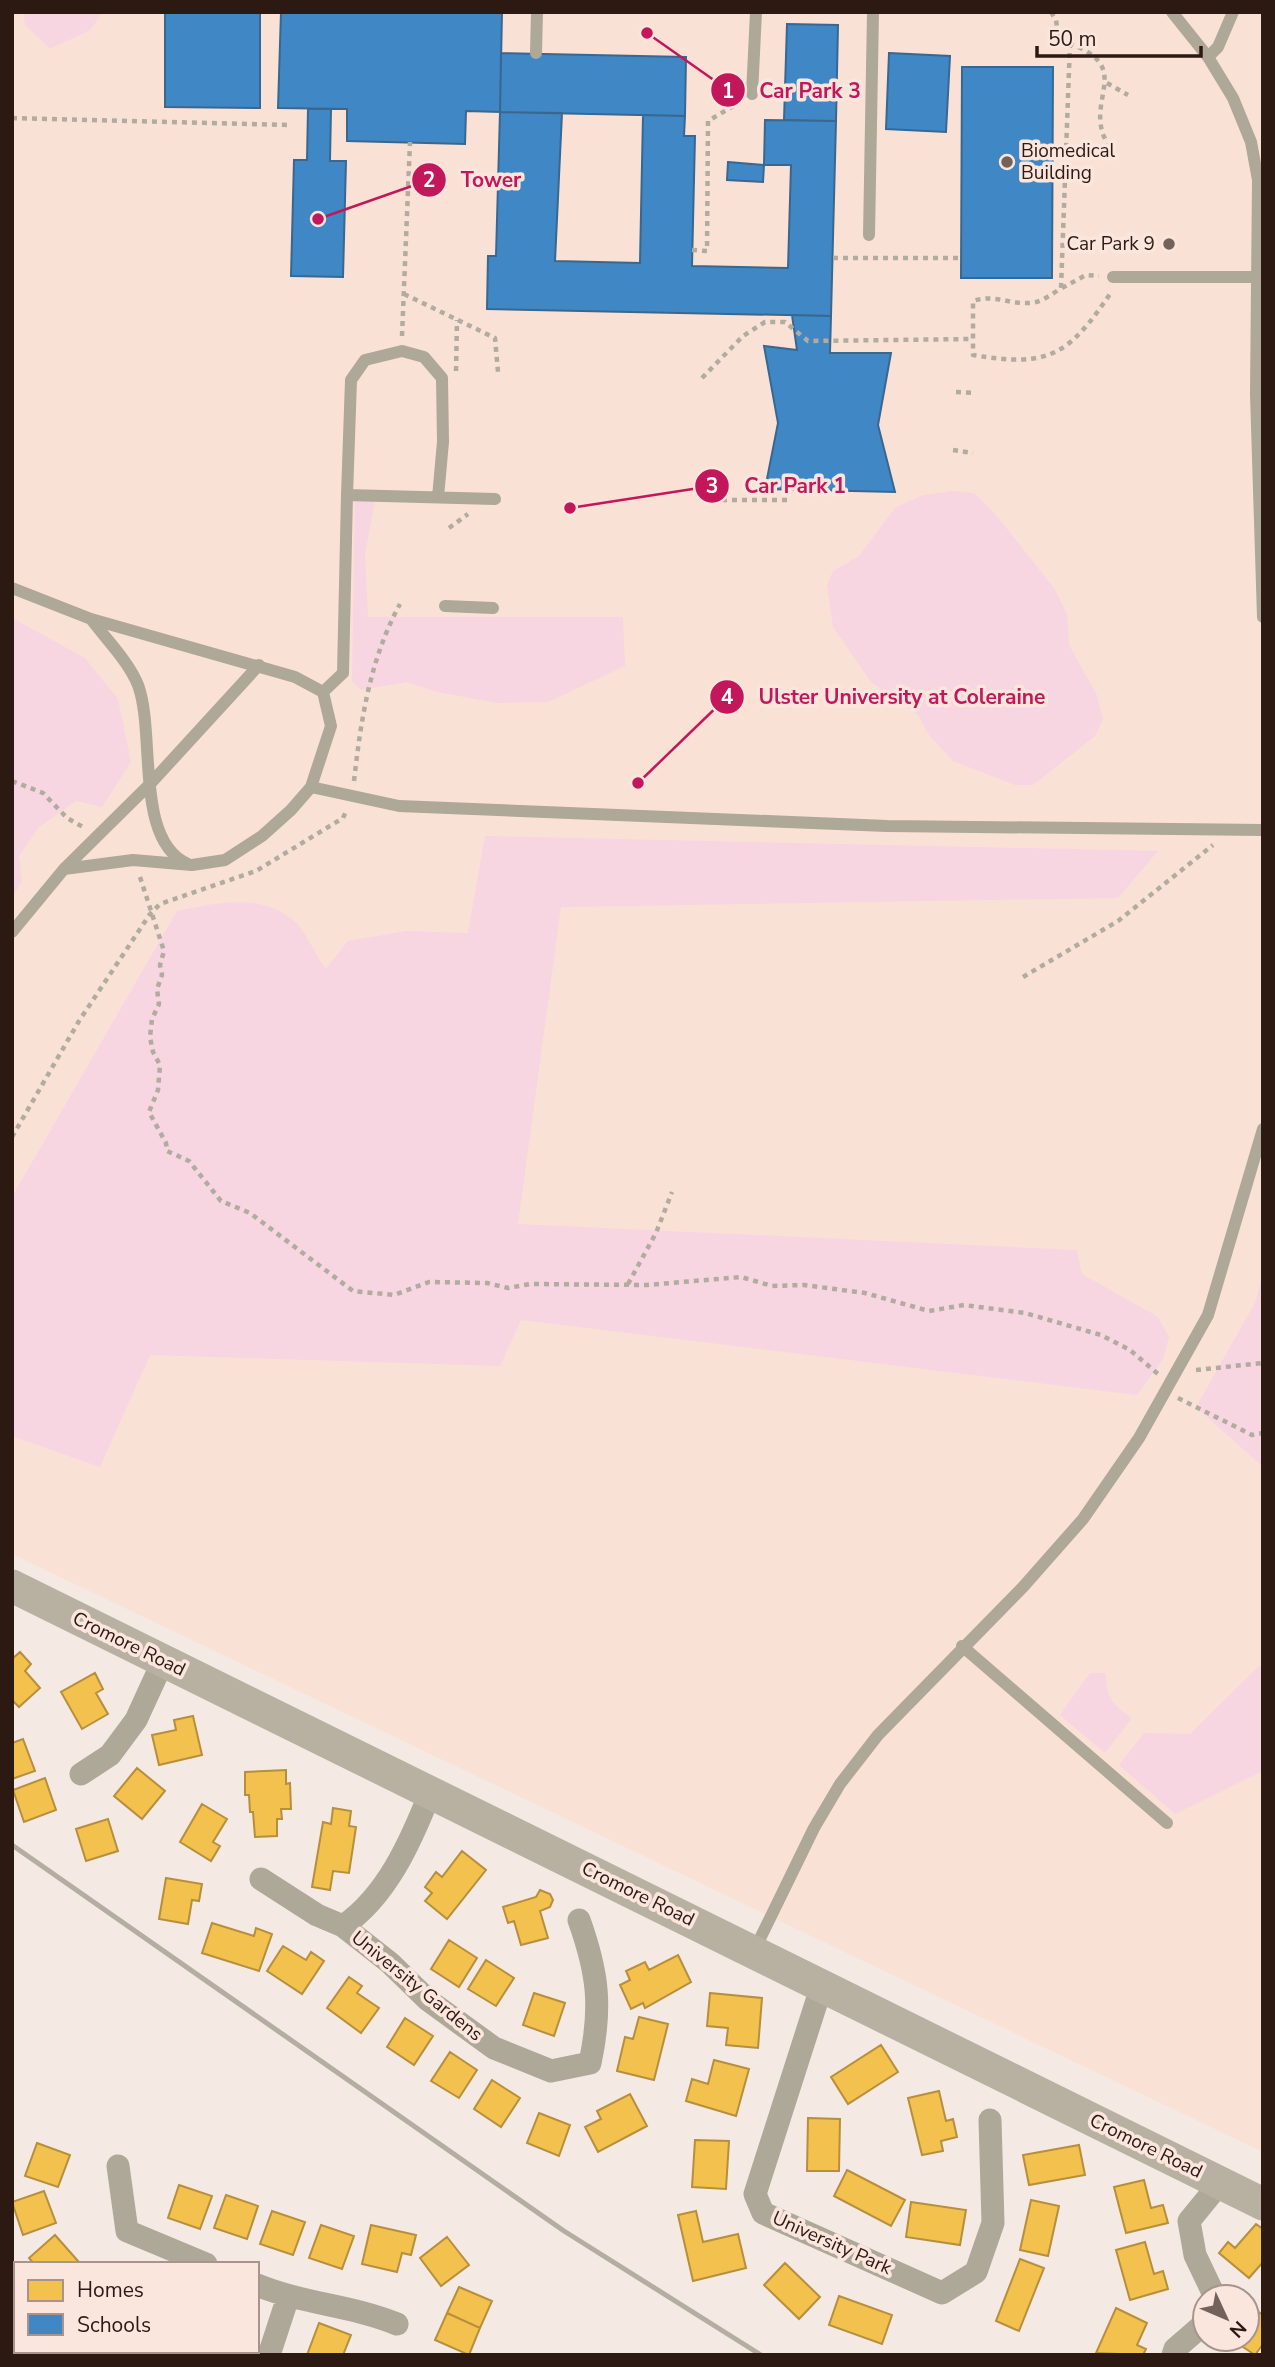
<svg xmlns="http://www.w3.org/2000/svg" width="1275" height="2367" font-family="'Nunito Sans',sans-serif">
<rect width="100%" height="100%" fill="#f4e9e3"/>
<path fill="#fae1d6" d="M12,12H1263V2152L12,1554Z"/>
<path fill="#f7d5e1" d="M23,12H103L90,30L50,49L25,25Z
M377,490L365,554L368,617H623L625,666L548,702L498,703L437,692L407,682L361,690L352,681L355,491Z
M953,491L974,493L995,514L1054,588L1067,614L1069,645L1096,693L1103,719L1095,736L1033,785H1015L953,761L929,735L918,715L871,682L833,627L827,585L833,571L859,556L895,508L923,495Z
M12,618L85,658L118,699L131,762L102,807L76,801L39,827L19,856L22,881L12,898Z
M485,836L1158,851L1118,898L561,907L518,1224L1077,1250L1082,1274L1158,1317L1169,1337L1163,1359L1137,1395L521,1320L500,1366L150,1355L100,1467L12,1436V1197L177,911C215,903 258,893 292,919C306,930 315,955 326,969L348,941L407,931L468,933Z
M1263,1275V1467L1196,1407L1255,1303Z
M1259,1666L1263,1667V1771L1175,1814L1119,1765L1144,1733L1190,1734Z
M1090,1673H1106C1105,1696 1113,1705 1132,1718L1105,1753L1060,1715Z"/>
<path fill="#f2c14e" stroke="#b78f3c" stroke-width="2" d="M20,1652L31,1664L25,1671L40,1688L19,1707L12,1700V1659Z
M95,1673L103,1689L96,1693L108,1714L82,1729L61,1692Z
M193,1716L202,1755L159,1765L152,1735L176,1730L174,1720Z
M23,1739L35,1771L12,1779V1743Z
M137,1768L165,1791L142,1819L114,1796Z
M286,1770V1784L290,1783L291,1809H281L282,1819H277V1836L255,1837L253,1812H250L249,1795H245V1772Z
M45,1778L56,1810L24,1822L13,1790Z
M202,1804L227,1819L213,1842L220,1846L211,1861L180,1842Z
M333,1808L351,1811L349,1826L356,1827L349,1873L333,1871L330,1890L312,1887L323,1822L331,1824Z
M108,1819L118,1851L86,1861L76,1829Z
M462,1851L486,1870L447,1919L425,1901L432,1893L425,1887L436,1872L442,1877Z
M166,1878L202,1884L199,1901L192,1900L188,1924L159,1919Z
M540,1890L550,1894L553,1900L550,1907L540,1911L548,1938L521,1945L514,1921L508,1923L503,1907L536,1897Z
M212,1923L254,1936L256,1928L272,1934L259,1971L202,1953Z
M449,1940L477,1958L459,1987L431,1969Z
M283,1946L306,1960L311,1952L324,1961L302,1994L267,1971Z
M678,1955L691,1982L645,2008L643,2003L631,2009L620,1985L630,1980L626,1971L645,1962L649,1970Z
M486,1960L514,1978L496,2006L468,1989Z
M349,1977L362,1986L357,1993L379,2008L361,2033L327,2008Z
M534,1993L565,2003L554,2036L523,2025Z
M710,1993L762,1998L758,2048L726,2045L728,2028L707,2026Z
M639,2017L668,2024L654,2080L617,2071L625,2037L633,2039Z
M405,2018L433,2036L414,2065L387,2047Z
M881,2045L898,2072L848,2104L831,2077Z
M450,2052L477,2070L459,2098L431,2081Z
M714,2060L749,2069L736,2116L686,2101L692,2079L708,2084Z
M492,2080L520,2098L501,2127L474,2109Z
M939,2091L946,2121L953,2119L957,2137L941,2141L943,2151L922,2155L908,2098Z
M630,2094L647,2126L598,2152L585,2127L601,2119L597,2111Z
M539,2113L570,2125L559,2156L527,2143Z
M808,2118L840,2119L839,2171H807Z
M695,2140L729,2141L726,2189L692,2187Z
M37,2143L70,2155L58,2187L25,2176Z
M1079,2145L1085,2175L1029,2185L1023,2155Z
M847,2170L905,2200L891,2226L834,2196Z
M1144,2180L1151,2208L1163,2205L1168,2223L1126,2233L1114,2187Z
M179,2185L212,2196L200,2229L168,2218Z
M44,2191L56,2223L23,2235L12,2202Z
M226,2195L258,2206L247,2239L214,2228Z
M1031,2200L1059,2206L1048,2256L1020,2250Z
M911,2202L966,2210L960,2245L906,2237Z
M272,2211L305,2222L293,2255L260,2244Z
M696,2211L703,2242L738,2234L746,2268L693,2281L678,2215Z
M1256,2224L1263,2229V2262L1249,2278L1219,2253L1228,2242L1235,2248Z
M321,2225L354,2236L342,2269L309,2258Z
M371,2225L416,2235L411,2255L402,2253L397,2272L362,2264Z
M55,2235L78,2261L75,2264H34L29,2258Z
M447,2237L469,2265L441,2286L420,2258Z
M1145,2242L1154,2274L1163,2271L1168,2289L1130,2300L1116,2250Z
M1020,2259L1044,2268L1019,2331L996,2321Z
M785,2263L820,2297L799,2319L764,2285Z
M459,2287L492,2301L480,2328L447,2313Z
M839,2296L892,2315L882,2344L829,2325Z
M1250,2306L1263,2315V2344L1255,2355L1231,2339H1247V2310Z
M1116,2308L1147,2323L1137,2345L1146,2349L1143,2355L1096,2353Z
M447,2313L480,2328L469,2355L435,2340Z
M319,2323L351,2335L343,2355H307Z
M16,2325V2351H39L34,2355H12V2328Z
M65,2351H109L110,2352L107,2355H62Z"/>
<path fill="#3f88c5" stroke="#39678f" stroke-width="2" d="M165,12H260V108L165,107Z
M281,12H502L500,112L466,111L465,144L347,141V109L278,108Z
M787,24L838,25L836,121L784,120Z
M501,53L686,57L685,116L500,112Z
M889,53L950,56L946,132L886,129Z
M962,67H1053L1052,278H961Z
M308,109H331L330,161H346L343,277L291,276L294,160H307Z
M500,112L562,113L555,261L640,263L643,115L685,116L684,136H695L692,266L788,268L791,165H764L765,120L836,121L831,316L487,309L488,256H496Z
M728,162L764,165L763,182L727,180Z
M792,315L831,316L830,353H891L878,425L895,492L765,489L778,423L764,346L797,350Z"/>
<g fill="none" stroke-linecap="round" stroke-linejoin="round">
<path stroke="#b1aba0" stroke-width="4.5" stroke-dasharray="5 5" stroke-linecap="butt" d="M1051,12L1056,20L1059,40C1145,66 1076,101 1111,149L1107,154
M1070,43L1061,288C1054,293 1044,300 1036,302C1012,307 997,293 973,301V355C1050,368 1069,355 1112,291
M1107,83L1128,95
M12,118L288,125
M692,250L707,251L708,121L740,102
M833,258H961
M1062,288L1086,275L1099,276
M404,294L495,338L498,372
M402,336L410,142
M456,371L457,320
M702,378L743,336L765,322H785L808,341L973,339
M956,392L975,393
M953,450L973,453
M702,500H788
M449,528L468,514
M12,781L43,793L67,818L83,827
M354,781C361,719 370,659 400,604
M140,877L164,951L160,965L162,975L157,989L159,1004L152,1019L150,1037L153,1052L160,1065L158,1090L149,1112L166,1143L167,1151L189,1161L221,1201L250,1213L353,1291L394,1295L429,1282L487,1283L508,1288L530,1284L647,1285L741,1277L772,1286L804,1285L865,1293L929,1311L964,1305L1025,1313L1101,1335L1130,1350L1158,1374
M1023,977L1118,921L1213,845
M12,1137L79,1021L150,914L160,904L256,871L343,818L347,809
M628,1284L656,1233L672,1192
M1196,1370L1263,1363
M1178,1398L1252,1435L1263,1433"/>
<path stroke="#ada897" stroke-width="12" d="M1172,12L1208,57L1233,98L1251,142L1258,180L1256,394L1263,617
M536,53L537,12
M1208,57L1218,47L1233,12
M752,94L756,12
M869,235L873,12
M1113,277H1259
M347,495L351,380L365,360L402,351L424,357L442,378L443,442L438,497
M12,588L91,619L295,677L323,692L331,726L311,787L291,810L262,836L225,860L192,865L133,860L64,869
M445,606L493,608
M91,619C106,639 129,662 138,685C156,733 134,841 188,864
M323,692L343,673L347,495L495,499
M311,787L399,806L887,826L1263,830
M12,932L64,869L150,784L259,665
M962,1646L1167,1823
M754,1951L814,1828L840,1784L878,1735L1023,1587L1083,1519L1139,1438L1208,1315L1263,1129"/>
<path stroke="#ada897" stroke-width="23" d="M81,1774L110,1755L136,1720L163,1661
M261,1879L317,1915L343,1926L390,1963L428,2000L494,2048L551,2071L590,2063C602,2007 598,1973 579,1920
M343,1926C387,1896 411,1841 430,1793
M822,1985L755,2194L763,2213L942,2293L976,2272L993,2223L990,2120
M118,2166L127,2231L206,2264
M257,2285C303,2304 351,2305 397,2324
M1215,2297L1195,2255L1189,2221L1220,2183
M269,2355L288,2297
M1173,2355L1175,2349L1205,2323"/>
<path stroke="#b8b1a2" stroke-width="33" d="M12,1586L1263,2204"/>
<path stroke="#b4ada2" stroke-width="5" d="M12,1845L564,2231L761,2355"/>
</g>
<g fill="#72625b" stroke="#fae6dd" stroke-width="2.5">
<circle cx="1007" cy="162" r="7"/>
<circle cx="1169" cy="244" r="7"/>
</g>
<g text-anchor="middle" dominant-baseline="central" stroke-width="7" stroke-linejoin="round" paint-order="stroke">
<g font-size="19" fill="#2c1a12" stroke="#fae6dd" text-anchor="start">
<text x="1021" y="151">Biomedical<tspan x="1021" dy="22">Building</tspan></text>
<text x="1155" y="244" text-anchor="end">Car Park 9</text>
</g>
<g font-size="19" fill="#2c1a12" stroke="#fae6dd">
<text transform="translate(129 1644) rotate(26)">Cromore Road</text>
<text transform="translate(638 1894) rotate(26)">Cromore Road</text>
<text transform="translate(417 1986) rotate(39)">University Gardens</text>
<text transform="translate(1146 2146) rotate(26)">Cromore Road</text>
<text transform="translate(832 2243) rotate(24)">University Park</text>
</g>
</g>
<path fill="none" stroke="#c2185b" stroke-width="2.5" d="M647 33L728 90M318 219L429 180M570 508L712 486M638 783L727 697"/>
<g fill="#c2185b" stroke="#fae6dd" stroke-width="2.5">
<circle cx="647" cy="33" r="7"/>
<circle cx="318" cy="219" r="7"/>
<circle cx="570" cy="508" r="7"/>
<circle cx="638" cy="783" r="7"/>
<circle cx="728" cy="90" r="18"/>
<circle cx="429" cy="180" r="18"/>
<circle cx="712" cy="486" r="18"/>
<circle cx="727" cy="697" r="18"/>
</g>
<g font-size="21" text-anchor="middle" font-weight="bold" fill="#fff">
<text x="728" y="98">1</text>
<text x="429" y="187">2</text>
<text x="712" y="493">3</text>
<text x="727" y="704">4</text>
</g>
<g font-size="21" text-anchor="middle" font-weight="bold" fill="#c2185b" stroke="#fae6dd" stroke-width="7" stroke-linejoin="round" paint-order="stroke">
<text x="810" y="98">Car Park 3</text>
<text x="491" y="187">Tower</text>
<text x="795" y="493">Car Park 1</text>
<text x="902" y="704">Ulster University at Coleraine</text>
</g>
<rect width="1275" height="2367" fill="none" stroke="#2c1a12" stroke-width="28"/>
<rect x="14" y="2262" width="245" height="91" fill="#fae6dd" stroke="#a8948c" stroke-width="2"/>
<rect x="28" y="2280" width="35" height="21" fill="#f2c14e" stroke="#a8948c" stroke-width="2"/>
<text x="77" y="2297" font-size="21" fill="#2c1a12">Homes</text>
<rect x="28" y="2314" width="35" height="21" fill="#3f88c5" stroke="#a8948c" stroke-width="2"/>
<text x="77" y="2332" font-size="21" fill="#2c1a12">Schools</text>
<g transform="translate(1226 2318) rotate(134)"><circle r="33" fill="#fae6dd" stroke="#a8948c" stroke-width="2"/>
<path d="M0-5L12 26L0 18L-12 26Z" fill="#72625b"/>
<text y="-10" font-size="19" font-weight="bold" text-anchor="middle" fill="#2c1a12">N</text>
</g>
<path d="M1037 46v10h164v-10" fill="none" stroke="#2c1a12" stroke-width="3.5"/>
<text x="1048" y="46" font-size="21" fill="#2c1a12" stroke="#fae6dd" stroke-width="5" paint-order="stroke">50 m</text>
</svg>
